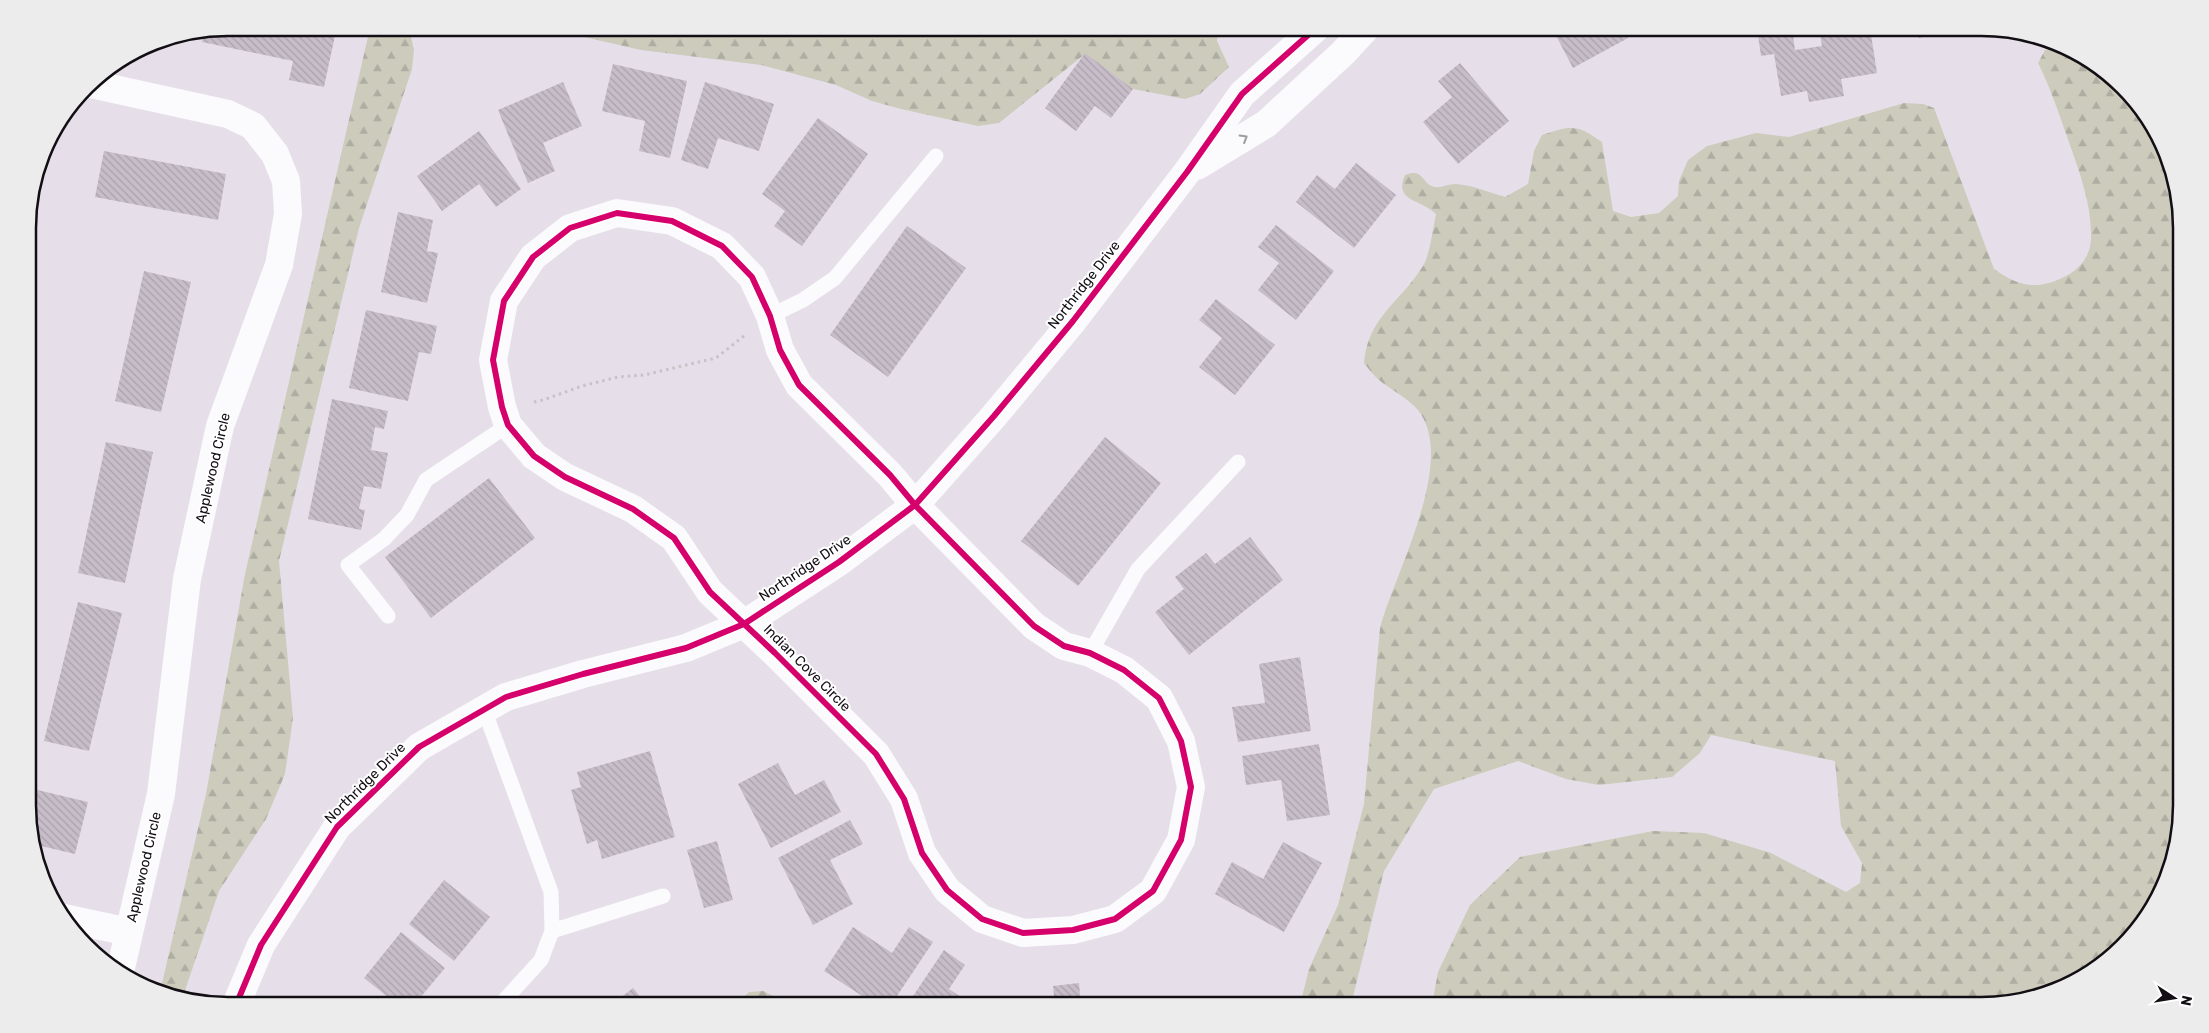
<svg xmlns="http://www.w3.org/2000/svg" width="2209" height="1033" font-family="Rubik,sans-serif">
<defs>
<pattern id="forest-firs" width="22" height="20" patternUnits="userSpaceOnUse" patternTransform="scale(1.25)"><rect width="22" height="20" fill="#cccbbc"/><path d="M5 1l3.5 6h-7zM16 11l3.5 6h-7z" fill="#aeada1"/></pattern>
<pattern id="building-back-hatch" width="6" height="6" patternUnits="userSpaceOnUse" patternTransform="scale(1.25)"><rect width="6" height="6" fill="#c7bdc9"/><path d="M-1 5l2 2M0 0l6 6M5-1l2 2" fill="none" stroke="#aaa1ac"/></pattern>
</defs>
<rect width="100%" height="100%" fill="#e6dfe9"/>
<path fill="url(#forest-firs)" d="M370,28H409L414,50L412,69L359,228L279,561L293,718L285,774L266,819L219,891L183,996L160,992L206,794L245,574Z
M488,28H516L495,37Z
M560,28H1219L1217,41L1229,67L1200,94L1185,99L1133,89L1085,54L999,123L978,126L901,109L872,101L836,85L761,65L641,50L571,34Z
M2064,46L2103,69L2140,106L2166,152L2180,202L2181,805L2166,882L2132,937L2092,971L2045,995L1994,1005H1432L1438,972L1470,905L1520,857L1653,831L1704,833L1771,853L1846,892L1860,883L1862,863L1841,826L1835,761L1711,735L1700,753L1672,777L1599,785L1566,779L1518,761L1434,789L1384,871L1351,1005H1300L1309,969L1338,905L1364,804L1380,628C1394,574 1458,461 1418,410C1408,398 1391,390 1379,380C1373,375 1369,369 1364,363C1368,316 1401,302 1423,266C1430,255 1433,227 1436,214C1422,199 1393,202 1405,175C1424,167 1421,184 1435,187C1441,188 1449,184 1455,184C1469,184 1491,193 1505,197L1528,184L1534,151L1542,135C1571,125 1577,124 1602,142L1613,211L1631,217L1659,213L1678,196L1679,181L1688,160L1707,146L1756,133L1789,137L1904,103L1923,104L1934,108L1994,269C2017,285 2034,291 2062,278C2078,271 2091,257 2091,238C2092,206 2080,174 2070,145C2060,117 2051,89 2038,63L2045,50Z
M763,991L782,1000L787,1005H735L749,992Z"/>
<path fill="url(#building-back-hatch)" d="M228,28H318L336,31L324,87L289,80L293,61L202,42L204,32Z
M1552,28H1622L1628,38L1573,68Z
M1757,28H1792L1795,50L1822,46L1820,34L1870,28L1877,73L1841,79L1844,96L1809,102L1807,91L1781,96L1774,54L1761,56Z
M1916,28H1956L1919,38Z
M1085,53L1133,89L1111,118L1095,106L1076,131L1045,108Z
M1460,63L1509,121L1458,164L1423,122L1452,97L1438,81Z
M613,64L687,81L670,158L639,151L645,121L602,111Z
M563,82L582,126L543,143L555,171L528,183L498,110Z
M705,82L774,104L759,151L718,138L708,169L681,160Z
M818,118L868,154L802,246L774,226L785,211L762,194Z
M479,131L521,189L496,207L479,184L442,211L417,176Z
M104,151L226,174L218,220L95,197Z
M1356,163L1396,195L1354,248L1296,202L1317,175L1335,189Z
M398,212L433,220L427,251L438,253L427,303L381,292Z
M1276,225L1334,271L1296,320L1258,290L1279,263L1258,247Z
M907,226L966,268L888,377L830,335Z
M144,271L191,282L161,412L115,401Z
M1216,299L1275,345L1235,395L1199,367L1222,338L1199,320Z
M366,310L437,326L431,354L419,352L408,401L349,388Z
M332,399L388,411L384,429L375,427L371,450L388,453L381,489L364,486L359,509L365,510L361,530L308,519Z
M1105,437L1161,483L1078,586L1021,541Z
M106,442L153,452L125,583L78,573Z
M489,478L535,538L431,618L385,557Z
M1250,537L1283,580L1189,655L1155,612L1184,589L1175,577L1206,553L1215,564Z
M78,602L122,613L89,751L44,741Z
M1300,657L1311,731L1238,742L1232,707L1265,703L1259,664Z
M1319,744L1330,815L1287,821L1281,780L1246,785L1242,756Z
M650,751L675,837L602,859L597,840L587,844L571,790L581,787L577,772Z
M778,763L795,795L824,780L841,812L771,848L738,784Z
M29,788L88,802L75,854L33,844L29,831Z
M850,820L863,844L830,860L853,904L813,925L778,858Z
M717,841L733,900L704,908L687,850Z
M1283,842L1322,863L1284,932L1215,894L1232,862L1263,879Z
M444,880L490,917L454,961L409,924Z
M853,927L892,953L909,927L933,942L891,1005H876L824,971Z
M401,932L445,968L414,1005H398L364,978Z
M944,950L965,965L949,989L973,1005H907Z
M1079,983L1081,1005H1055L1053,986Z
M633,988L647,1005H611Z"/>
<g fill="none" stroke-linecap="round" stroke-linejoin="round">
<path stroke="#c6c3c7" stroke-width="3" stroke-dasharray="2.5 4" stroke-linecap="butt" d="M534,402L543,400L582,386L618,377L644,375L716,358L744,336"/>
<path stroke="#fbfafc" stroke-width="15" d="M770,316L803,300L835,278L936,156
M388,616L348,565L384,539L407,515L426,480L508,425
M1090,653L1138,569L1238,462
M484,709L551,892L552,931L541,960L500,1005
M552,931L663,896"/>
<path stroke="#fbfafc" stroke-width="28" d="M91,84L228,114L253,126L275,154L286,181L288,214L279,265L220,426L187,579L161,794L120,972
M1197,166L1266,124L1343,53L1366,28
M617,213L672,221L722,246L752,277L770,316L780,350L799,385L890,475L915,505L1034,626L1064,646L1090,653L1124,670L1159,698L1181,741L1191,787L1181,840L1153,891L1115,919L1073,930L1023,933L982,919L947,890L922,853L904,799L876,754L775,653L710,592L674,538L633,509L565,477L534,456L508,425L502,407L493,360L504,301L533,257L570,228Z
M64,918L129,932
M236,1005L261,945L337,827L419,747L506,697L583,674L686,648L744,624L839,562L915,505L994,416L1073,321L1187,172L1242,94L1316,28"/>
<defs>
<path id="cycleway" d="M617,213L672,221L722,246L752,277L770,316L780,350L799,385L890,475L915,505L1034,626L1064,646L1090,653L1124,670L1159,698L1181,741L1191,787L1181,840L1153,891L1115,919L1073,930L1023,933L982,919L947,890L922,853L904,799L876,754L775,653L710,592L674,538L633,509L565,477L534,456L508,425L502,407L493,360L504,301L533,257L570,228Z
M236,1005L261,945L337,827L419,747L506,697L583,674L686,648L744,624L839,562L915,505L994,416L1073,321L1187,172L1242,94L1316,28"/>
</defs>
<use href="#cycleway" stroke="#fff" stroke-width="9"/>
<use href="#cycleway" stroke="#d6006c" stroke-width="6"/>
</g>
<defs><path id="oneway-chevron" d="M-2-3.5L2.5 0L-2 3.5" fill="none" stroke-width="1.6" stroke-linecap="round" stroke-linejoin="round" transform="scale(1.25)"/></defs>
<use stroke="#9e9c9f" href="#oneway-chevron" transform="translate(1244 138) rotate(-31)"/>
<g text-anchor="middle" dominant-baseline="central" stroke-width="4" stroke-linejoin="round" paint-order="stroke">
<g font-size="14" fill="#130e14" stroke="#fff">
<text transform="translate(1084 285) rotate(-52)">Northridge Drive</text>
<text transform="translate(213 468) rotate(-77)">Applewood Circle</text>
<text transform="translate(805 568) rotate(-34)">Northridge Drive</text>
<text transform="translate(807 668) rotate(45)">Indian Cove Circle</text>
<text transform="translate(365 783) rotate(-45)">Northridge Drive</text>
<text transform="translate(144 867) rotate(-77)">Applewood Circle</text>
</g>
</g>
<path d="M0 0H2209V1033H0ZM228 36H1981A192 192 0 0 1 2173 228V805A192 192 0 0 1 1981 997H228A192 192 0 0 1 36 805V228A192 192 0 0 1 228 36Z" fill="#ececec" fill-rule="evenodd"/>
<path fill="none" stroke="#130e14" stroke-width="2.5" d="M228 36H1981A192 192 0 0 1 2173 228V805A192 192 0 0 1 1981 997H228A192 192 0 0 1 36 805V228A192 192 0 0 1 228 36Z"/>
<g transform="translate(2174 998) rotate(102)" stroke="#ffffff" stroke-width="4" paint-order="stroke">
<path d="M0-4L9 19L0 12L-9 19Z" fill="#130e14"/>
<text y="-8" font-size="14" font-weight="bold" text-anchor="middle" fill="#130e14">N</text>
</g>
</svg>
